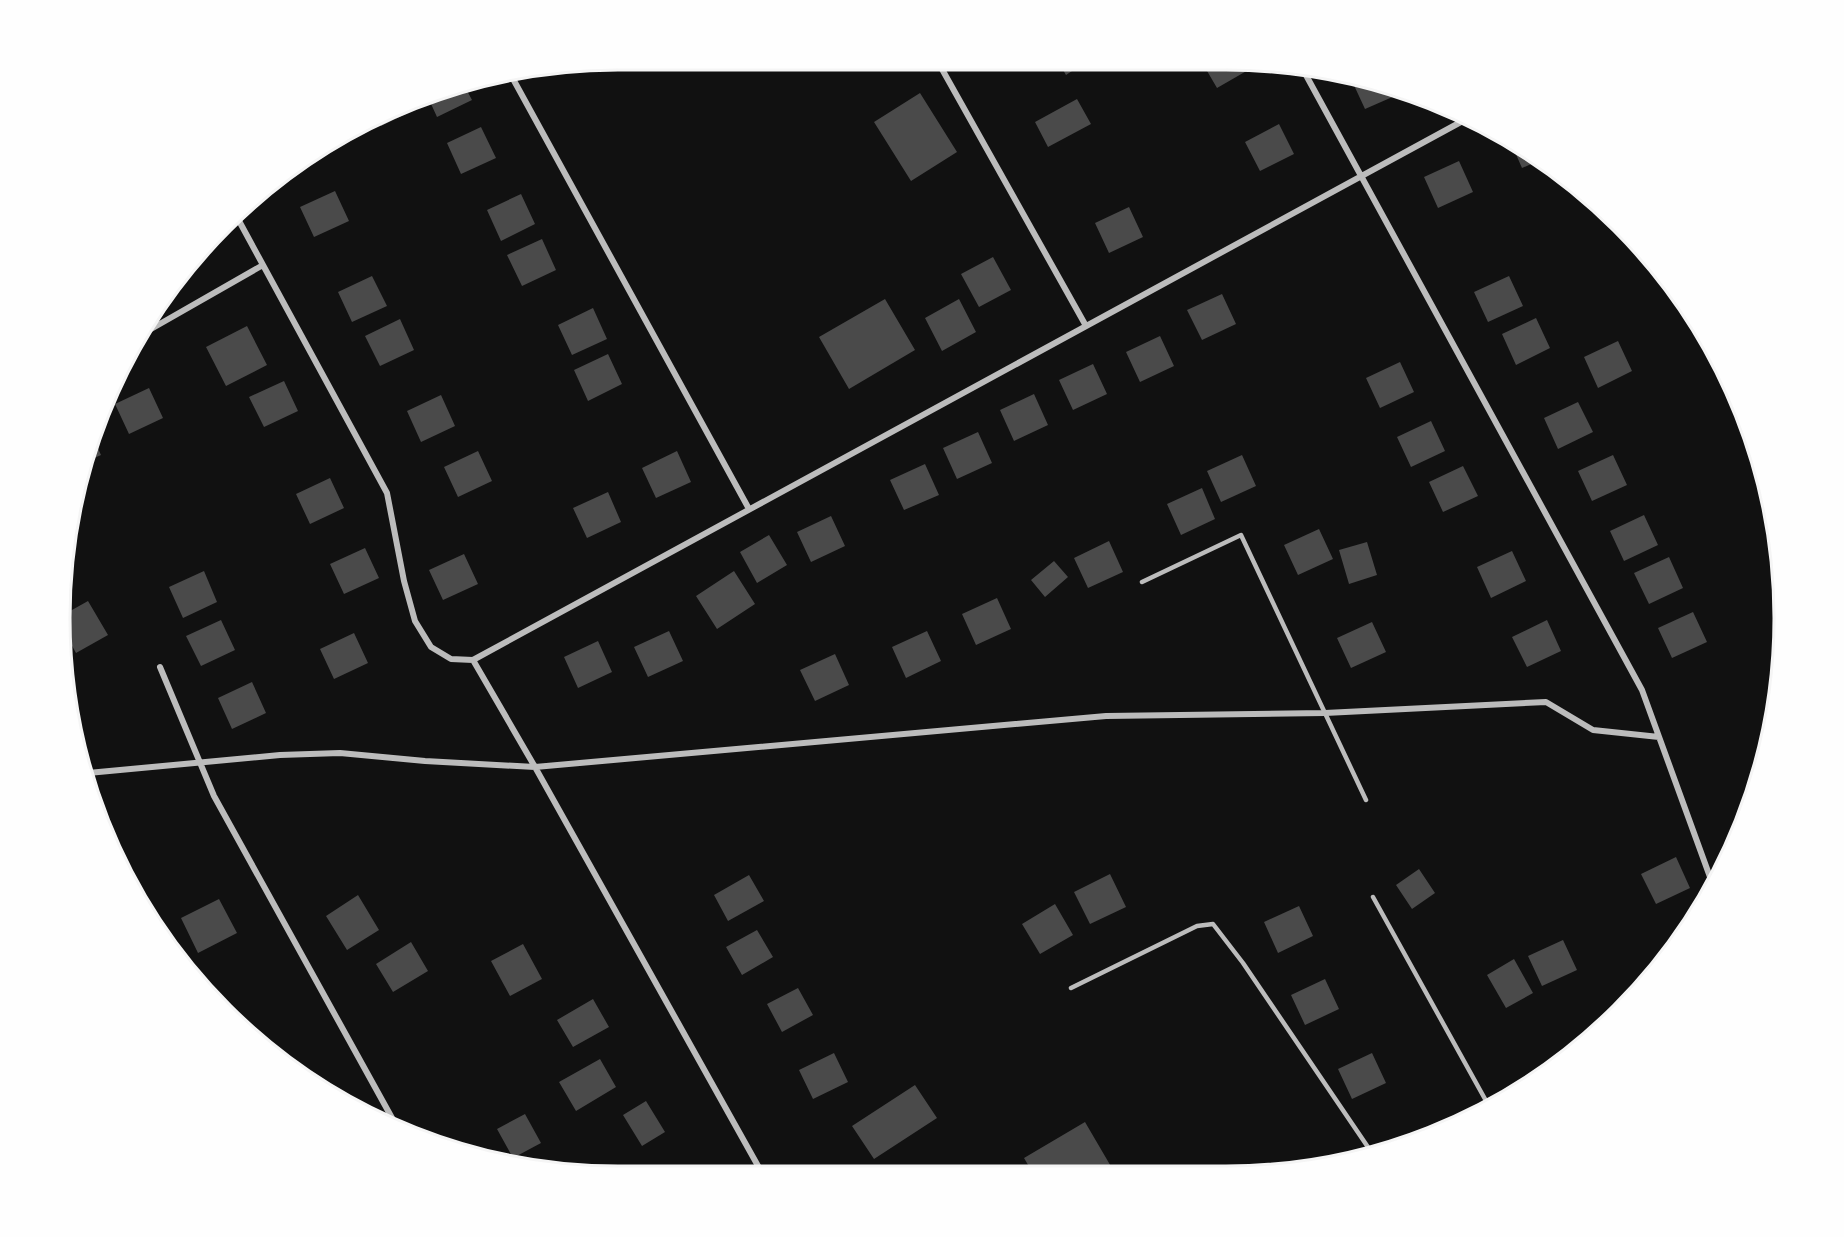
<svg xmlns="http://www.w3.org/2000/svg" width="1844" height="1237" font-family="'Noto Serif',serif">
<rect width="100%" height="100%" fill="#111"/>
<path fill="#4a4a4a" d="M1059,63H1084L1066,75Z
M1203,64H1247L1250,69L1217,88Z
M1352,81L1397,95L1365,109Z
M464,85L472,100L437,117L427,95L439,90Z
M920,93L957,152L911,181L874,122Z
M1077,99L1091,124L1048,147L1035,122Z
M412,103L416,109L381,126L378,120Z
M1279,124L1294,154L1260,171L1245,142Z
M481,127L496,158L461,174L447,143Z
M1511,143L1538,161L1522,168Z
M1459,161L1473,192L1438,208L1424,177Z
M335,191L349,221L314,237L300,207Z
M521,194L535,224L501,241L487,210Z
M1129,207L1143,237L1109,253L1095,223Z
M542,239L556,270L522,286L507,255Z
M993,257L1011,290L979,307L961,274Z
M372,276L387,306L352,322L338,292Z
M1509,276L1523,306L1488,322L1474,292Z
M1222,294L1236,324L1202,340L1187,310Z
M885,299L915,350L849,389L819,337Z
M959,299L976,332L942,351L925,318Z
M593,308L607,339L572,355L558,325Z
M1536,318L1550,348L1516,365L1502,334Z
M400,319L414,350L380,366L365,336Z
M247,326L267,365L226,386L206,347Z
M1160,336L1174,366L1140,382L1126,352Z
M1618,341L1632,371L1598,388L1584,357Z
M608,354L622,384L588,401L574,370Z
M1400,362L1414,392L1380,408L1366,378Z
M1093,364L1107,394L1073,410L1059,380Z
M284,381L298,411L264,427L249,397Z
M149,388L163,418L129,434L115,404Z
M1034,394L1048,425L1014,441L1000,410Z
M441,395L455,426L421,442L407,411Z
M1578,402L1593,432L1558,449L1544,418Z
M1431,421L1445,451L1411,467L1397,437Z
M978,432L992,463L957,479L943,448Z
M94,440L101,455L90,460Z
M478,451L492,481L458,497L444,467Z
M677,451L691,482L656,498L642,468Z
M1242,455L1256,486L1221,502L1207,471Z
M1613,455L1627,485L1592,501L1578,471Z
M925,464L939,495L904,510L890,480Z
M1463,466L1478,496L1443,512L1429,482Z
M330,478L344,508L310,524L296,494Z
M1202,488L1215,519L1181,535L1167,504Z
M608,492L621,522L587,538L573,508Z
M1644,515L1658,545L1624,561L1610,531Z
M831,516L845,546L811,562L797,532Z
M1319,529L1333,559L1298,575L1284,545Z
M769,535L787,565L757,583L740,552Z
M1109,541L1123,572L1088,588L1074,558Z
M1367,542L1377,575L1349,584L1339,550Z
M365,548L379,578L344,594L330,564Z
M1512,551L1526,581L1491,598L1477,567Z
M464,554L478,584L443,600L429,570Z
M1669,557L1683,588L1649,604L1634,573Z
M1054,561L1068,577L1045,597L1031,580Z
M204,571L217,602L183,618L169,587Z
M734,571L755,604L717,629L696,596Z
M997,598L1011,629L976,645L962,614Z
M88,601L108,635L76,653L65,633L63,615Z
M1693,612L1707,642L1672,658L1658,628Z
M221,620L235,650L201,666L186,636Z
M1547,620L1561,651L1527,667L1512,637Z
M1372,622L1386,652L1351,668L1337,638Z
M669,631L683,661L648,677L634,647Z
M927,631L941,661L906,678L892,647Z
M354,633L368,663L334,679L320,649Z
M598,641L612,672L578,688L564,657Z
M835,654L849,685L815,701L800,670Z
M252,682L266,713L232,729L218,698Z
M1676,857L1690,888L1656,904L1641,874Z
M1419,869L1435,893L1412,909L1396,885Z
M1110,874L1126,907L1090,924L1074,892Z
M749,875L764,901L728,921L714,895Z
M358,895L379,930L347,950L326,916Z
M219,899L237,933L198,953L181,918Z
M1055,904L1073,935L1040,954L1022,924Z
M1299,906L1313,936L1278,953L1264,922Z
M757,930L773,957L742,975L726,947Z
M1563,940L1577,970L1542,986L1528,956Z
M411,942L428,971L393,992L376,964Z
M523,944L542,979L510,996L491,961Z
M1514,959L1533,993L1506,1008L1487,975Z
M1325,979L1339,1009L1305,1025L1291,995Z
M798,988L813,1015L782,1032L767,1004Z
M593,999L609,1027L573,1047L557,1020Z
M834,1053L848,1082L813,1099L799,1070Z
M1372,1053L1386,1083L1352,1099L1338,1069Z
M600,1059L616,1087L576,1111L559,1082Z
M915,1085L937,1118L874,1159L852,1126Z
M646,1101L665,1132L642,1146L623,1115Z
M525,1114L541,1143L513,1158L497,1129Z
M1085,1122L1116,1175H1034L1024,1158Z"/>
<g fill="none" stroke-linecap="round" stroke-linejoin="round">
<path stroke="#bcbcbc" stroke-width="4.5" d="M1142,582L1241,535L1366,800
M1373,897L1490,1108
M1071,988L1197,926L1213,924L1243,963L1374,1156"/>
<path stroke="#bcbcbc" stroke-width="6" d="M938,62L1086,326
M1301,66L1642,690L1714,888
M512,77L749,509
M238,219L387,493L404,581L415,621L431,647L451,659L473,660
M144,333L263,265
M473,660L1470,117
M473,660L535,767L762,1173
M160,667L214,796L397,1127
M88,773L280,755L340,753L425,761L535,767L1106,716L1325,713L1546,702L1593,730L1659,737"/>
</g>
<path d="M0 0H1844V1237H0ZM618 70H1226A548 548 0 0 1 1774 618V618A548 548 0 0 1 1226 1166H618A548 548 0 0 1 70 618V618A548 548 0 0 1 618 70Z" fill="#fefefe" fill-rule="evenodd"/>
<path fill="none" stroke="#f5f5f5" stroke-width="3" d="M618 70H1226A548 548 0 0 1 1774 618V618A548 548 0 0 1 1226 1166H618A548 548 0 0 1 70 618V618A548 548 0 0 1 618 70Z"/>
</svg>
